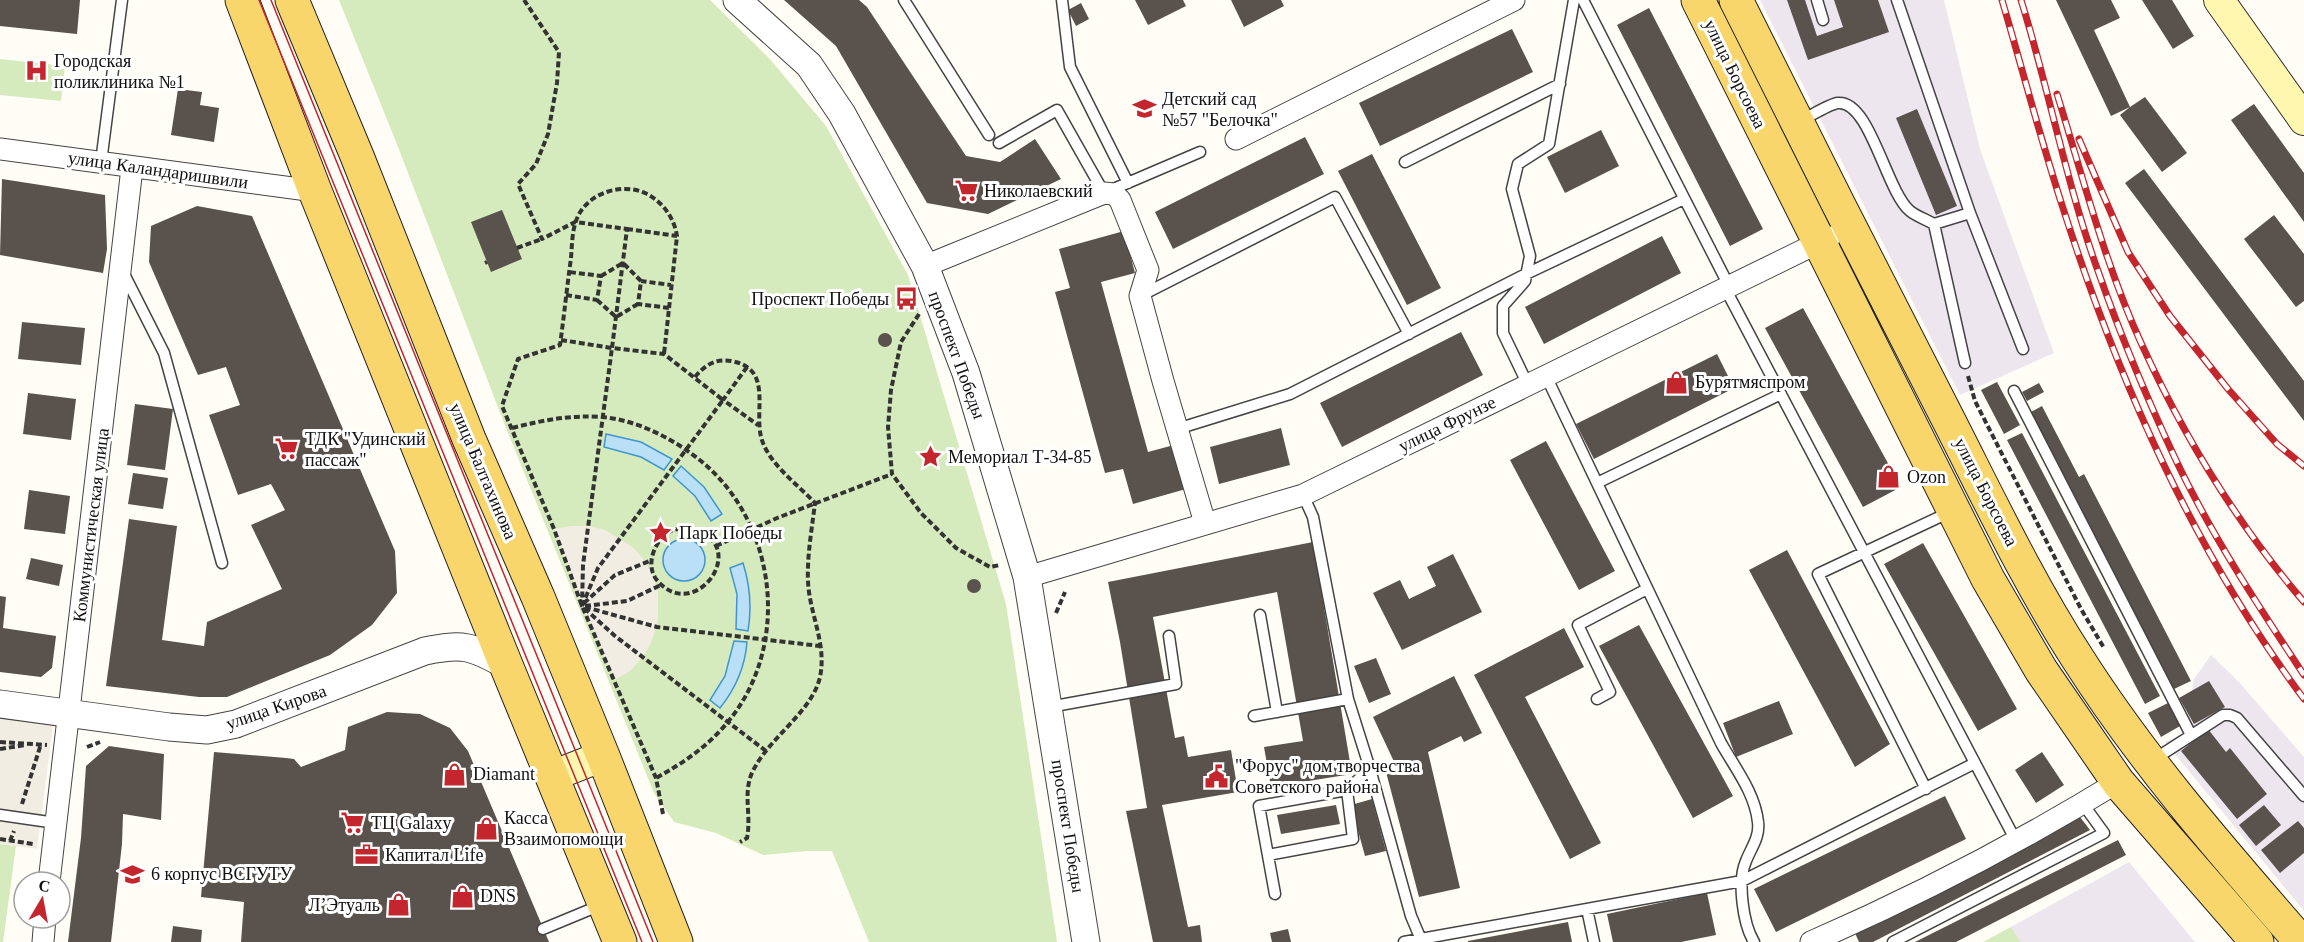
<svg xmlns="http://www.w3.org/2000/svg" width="2304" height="942" font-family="'Times New Roman',serif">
<rect width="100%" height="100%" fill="#fffdf5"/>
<path fill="#eee6ef" d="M1760,0H1944L1980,149L2054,353L1960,395Z
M2211,655L2238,681L2304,757V911L2165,742L2184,734L2194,679Z
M2129,862L2195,942H2021L2011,927Z"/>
<path fill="#d5ebbd" d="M339,0H710L769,58L826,126L908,275L1006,604L1057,942H869L832,851H808L763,855L716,833L674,822L654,793L504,423L400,152Z
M0,59L65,66L61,101L0,95Z
M0,844L16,846L3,942H0Z
M2011,927L2021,942H1983Z"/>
<path fill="#f1ede2" d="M571,526H589L605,530L634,548L645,561L653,576L658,592V621L651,643L642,658L630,671L615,680L582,606L554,529Z
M0,711L54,718L37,849L0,844Z"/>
<path fill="#b9e0f7" stroke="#3f96cf" stroke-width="1.5" d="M606,434L641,442L672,459L664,470L641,457L604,447Z
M681,466L704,487L722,514L711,521L695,496L673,476Z
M663 560a21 21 0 1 1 42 0a21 21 0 1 1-42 0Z
M743,563C750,585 752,607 748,631L736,629L737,594L730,568Z
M734,641L747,642C745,668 736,688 720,708L710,700L725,676Z"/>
<path fill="#5a524d" d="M0,0H80L77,34L0,26Z
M784,0H859L867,7L966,156L1000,162L1035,139L1061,179L988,214L927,203L836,46Z
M1135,0H1183L1186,6L1148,25Z
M1231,0H1281L1284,6L1244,27Z
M1787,0H1805L1817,36L1843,27L1834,0H1878L1889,32L1808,60Z
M2056,0H2111L2120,18L2094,30L2130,107L2145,97L2187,153L2162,172L2120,115L2130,107L2111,116Z
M2142,0H2172L2194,36L2173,49Z
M1081,3L1089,19L1076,26L1068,10Z
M1649,8L1763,229L1730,246L1617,25Z
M1512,29L1533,72L1380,146L1359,103Z
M178,89L202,92L200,105L219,108L214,142L171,135Z
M2254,104L2304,173V222L2231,120Z
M1917,109L1957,206L1936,215L1896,118Z
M1601,130L1619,166L1565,193L1547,157Z
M1305,137L1324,174L1173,249L1155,212Z
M1372,154L1441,288L1407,305L1338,171Z
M2144,169L2304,381V421L2125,183Z
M2,179L105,195L107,249L103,273L0,255Z
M197,206L252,216L395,551L397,593L372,625L330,655L227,697H199L106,686L129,519L177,526L162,640L204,646L207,622L282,589L251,525L285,510L271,484L238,495L209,415L240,405L226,367L198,375L149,262L151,226Z
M502,210L522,259L491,272L471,222Z
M2274,215L2304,254V301L2296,307L2244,239Z
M1124,231L1135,273L1101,282L1148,452L1174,445L1186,489L1133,504L1123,469L1105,473L1055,292L1070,288L1059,249Z
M1662,236L1681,273L1544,344L1525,307Z
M1803,308L1901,487L1863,507L1765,328Z
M22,322L85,328L81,365L18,359Z
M1461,332L1483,375L1342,447L1320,403Z
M878 340a7 7 0 1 1 14 0a7 7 0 1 1-14 0Z
M1717,354L1734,388L1594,459L1576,424Z
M1997,382L2020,425L2004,434L1981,390Z
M2039,383L2044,392L2027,401L2022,392Z
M28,393L76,399L71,440L23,434Z
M135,404L173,409L165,470L127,465Z
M2042,406L2079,477L2084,474L2191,681L2174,689L2031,412Z
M1281,428L1290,465L1219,484L1210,447Z
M2022,433L2160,696L2145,704L2007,440Z
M1546,441L1615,571L1579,590L1510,460Z
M133,473L168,478L163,509L128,504Z
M29,490L70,496L65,534L24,529Z
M1313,542L1352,774L1271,787L1264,747L1303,741L1277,592L1153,617L1175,738L1184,736L1188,757L1231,750L1238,792L1162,805L1188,927L1200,925L1202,942H1153L1126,811L1147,808L1120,642L1108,582Z
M1923,543L2017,709L1978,731L1884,564Z
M1787,550L1890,744L1855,767L1749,570Z
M1453,554L1482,612L1402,650L1373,593L1400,580L1409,599L1436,586L1427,567Z
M31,558L63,565L59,586L26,579Z
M967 586a7 7 0 1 1 14 0a7 7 0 1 1-14 0Z
M0,596L6,597L3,628L56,636L52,668L41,677L0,672Z
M1639,625L1733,796L1693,818L1599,646Z
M1564,628L1584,667L1525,697L1601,843L1570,859L1474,675Z
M1376,658L1391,694L1369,703L1354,666Z
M1454,676L1482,733L1464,742L1461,736L1428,752L1460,888L1419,897L1386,772L1397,768L1373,717Z
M2209,681L2225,707L2194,724L2179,698Z
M1779,701L1793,734L1736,757L1723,723Z
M2168,703L2180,726L2161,737L2148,713Z
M387,712L420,714L450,728L468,751L549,942H241L244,902L201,897L214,752L286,758L294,759L301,767L345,750L348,727Z
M2208,729L2226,752L2230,748L2267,794L2237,819L2181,751Z
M109,746L164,754L161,820L123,814L122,844L111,942H68L81,838L86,766Z
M2042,752L2064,785L2036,803L2015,770Z
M1945,796L1966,839L1776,932L1754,889Z
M1372,799L1386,851L1365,856L1351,805Z
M1336,805L1340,824L1281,834L1277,815Z
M2264,805L2281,825L2256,846L2239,825Z
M2080,817L2090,830L1873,942H1859L1855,933Z
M2298,821L2304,828V853L2280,873L2261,850Z
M2118,840L2126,855L1956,942H1915Z
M1707,893L1716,935L1681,942H1613L1607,914Z
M1568,922L1572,942H1468V941Z
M173,926L202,930L201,942H171Z
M1288,929L1291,942H1272L1270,933Z"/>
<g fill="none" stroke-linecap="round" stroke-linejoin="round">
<defs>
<path id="service" d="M904,0L989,135
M1062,0L1070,67L1128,183
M1583,0L1729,286
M1817,0L1823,20
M1897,0L1970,213L2023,349
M1800,121C1809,117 1829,104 1838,103C1870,100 1886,191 1910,211C1916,216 1927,220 1934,224L1965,363
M999,143L1057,110L1104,193L1200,152
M101,162L122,0
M1405,162L1560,84
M1934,224L1970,213
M123,272L164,353L222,563
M1725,288L2016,841
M1142,295L1335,197L1409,334
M1546,376L1721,743C1735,768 1755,793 1758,822C1760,837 1751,848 1746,861C1737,881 1743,924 1754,942
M1528,385L1503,333V306L1525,281L1530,256L1512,189L1518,164L1549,144L1574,0
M2014,391L2191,735
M1177,429L1290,394L1526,274L1684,199
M1597,483L1781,394
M1303,495L1313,517L1348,699L1370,769L1411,916L1422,942
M1260,615L1277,712
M1597,699L1610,692L1578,625L1647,589
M1049,707L1176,684L1169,636
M1254,716L1348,699
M2153,760L2223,715H2230L2237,718L2304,796
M1926,789L1818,574L1950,512
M0,815L56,823
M1268,855L1353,839L1347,790
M1275,894L1259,806L1347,790L1370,769
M1587,909L1594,942
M543,929L601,905
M1404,942L1742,881L1975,763
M1893,942L2104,833L2083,804"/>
<path id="minor" d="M1236,139L1514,0
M0,149L315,191
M925,266L1104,193L1114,194L1120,200L1148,270L1140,296L1163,381L1205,523
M1027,577L1303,495L1830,237
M49,882L132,168
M43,942L45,918
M1811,942C1917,896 2020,842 2118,782"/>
<path id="tertiary" d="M737,0L809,65L842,114L925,266L966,373L1027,577L1086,942
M0,704L169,727L207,730L236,724L425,651C464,643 471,646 506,665"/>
<path id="secondary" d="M2219,0L2304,120
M552,776L603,756"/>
<path id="primary" d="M242,0L315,191L506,665L620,942
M292,0L357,156L469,439L538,597L603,756L676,942
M1698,0L1988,579L2041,670L2118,782L2257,942
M1736,0C1805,139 1875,277 1946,415C1988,497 2028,582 2078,659C2143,761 2222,851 2301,942"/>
</defs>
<use href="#service" stroke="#444" stroke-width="13"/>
<use href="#minor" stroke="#444" stroke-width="23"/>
<use href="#tertiary" stroke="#444" stroke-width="29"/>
<use href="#secondary" stroke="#333" stroke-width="32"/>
<use href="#primary" stroke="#222" stroke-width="35"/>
<path stroke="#333" stroke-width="4" stroke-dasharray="6 3" stroke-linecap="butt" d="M524,0L559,52L557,83L548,134L536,164L518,184L542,239L575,222L627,229L612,348L664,354L723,400L598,568L582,606
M627,229L677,236L664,354
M517,248L542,239
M485,263L487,262
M601,276L623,263L641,281
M566,295L597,300L601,276L569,272
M597,300L616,317L638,304
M669,308L638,304L641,281L671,285
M919,314L901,342L891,390L888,427L892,474L921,513L956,548L990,567L1000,565
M561,340L612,348L583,565L582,606L615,636L766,751
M747,367L723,400L758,425
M1968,376L1975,401L2081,609L2104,648
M695,377C704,366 715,358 731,361C776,369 751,414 763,443C772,466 798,485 815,503C812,528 807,555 808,581C809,611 825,640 821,671C817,708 773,734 755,767C741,790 752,813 747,838L740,842
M512,428C544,420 569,415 602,417C637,420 674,439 701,461C777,523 792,646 727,723C707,747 683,763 656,778
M684,528C758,537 696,629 656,579C645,564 655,539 671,531C675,529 680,529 684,528Z
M716,546L777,518L892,474
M584,603L615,575L652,560
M585,606L627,601L661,585
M585,607L657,627L820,646
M1056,613L1065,592
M0,742L47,745
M87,747L100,742
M0,749L26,745
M22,804L41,744
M663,814L656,778L582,606L554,529L502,406L518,359L560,345C564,316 567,287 571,258C572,246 572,232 576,221C585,194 620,182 645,193C662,201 674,217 677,236
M0,839L33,844V842
M10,841L14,831"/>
<use href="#service" stroke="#fff" stroke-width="10"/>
<use href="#minor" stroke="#fff" stroke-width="21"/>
<use href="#tertiary" stroke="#fff" stroke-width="27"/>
<use href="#secondary" stroke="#fff6b0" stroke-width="30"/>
<use href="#primary" stroke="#f9d66b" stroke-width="33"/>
<path stroke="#c4262e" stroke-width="1.5" d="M259,0L642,942
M271,0L653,942"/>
<defs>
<path id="rail" d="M2002,0C2022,68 2040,137 2062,205C2118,380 2193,550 2304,699
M2021,0C2049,89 2066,183 2098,271C2120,334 2146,396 2174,456C2210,533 2257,604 2304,675
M2057,94C2083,177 2105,265 2142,345C2184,437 2238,525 2304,602
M2079,139L2128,252L2170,316L2228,389L2277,444L2304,466"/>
</defs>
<use href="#rail" stroke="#c4262e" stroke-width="7"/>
<use href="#rail" stroke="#fff" stroke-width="4.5" stroke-dasharray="14" stroke-linecap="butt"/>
</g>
<defs>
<symbol id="hospital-bare" viewBox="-9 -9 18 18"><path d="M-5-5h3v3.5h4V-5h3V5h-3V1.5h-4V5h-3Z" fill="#c4262e" stroke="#fff" stroke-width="2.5" paint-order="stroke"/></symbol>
<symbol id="school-bare" viewBox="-9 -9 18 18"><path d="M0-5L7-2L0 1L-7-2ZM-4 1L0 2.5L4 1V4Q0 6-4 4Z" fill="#c4262e" stroke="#fff" stroke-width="2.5" paint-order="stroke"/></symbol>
<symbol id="supermarket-bare" viewBox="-9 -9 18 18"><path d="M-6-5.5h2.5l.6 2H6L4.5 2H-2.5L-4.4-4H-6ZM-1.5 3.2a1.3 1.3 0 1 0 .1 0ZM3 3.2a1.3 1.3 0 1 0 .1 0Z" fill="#c4262e" stroke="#fff" stroke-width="2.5" paint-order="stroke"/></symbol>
<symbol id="bus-bare" viewBox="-9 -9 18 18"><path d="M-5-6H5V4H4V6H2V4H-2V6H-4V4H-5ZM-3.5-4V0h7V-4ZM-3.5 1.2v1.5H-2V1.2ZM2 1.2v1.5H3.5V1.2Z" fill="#c4262e" stroke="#fff" stroke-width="2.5" paint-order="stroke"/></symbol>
<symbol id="shop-bare" viewBox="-9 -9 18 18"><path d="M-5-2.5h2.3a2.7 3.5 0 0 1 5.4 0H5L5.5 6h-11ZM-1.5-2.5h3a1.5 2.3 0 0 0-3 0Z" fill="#c4262e" stroke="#fff" stroke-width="2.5" paint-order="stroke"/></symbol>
<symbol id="sight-bare" viewBox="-9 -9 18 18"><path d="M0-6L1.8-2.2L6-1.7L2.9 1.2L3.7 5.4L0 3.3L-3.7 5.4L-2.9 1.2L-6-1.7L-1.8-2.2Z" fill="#c4262e" stroke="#fff" stroke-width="2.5" paint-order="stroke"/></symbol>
<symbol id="civic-bare" viewBox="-9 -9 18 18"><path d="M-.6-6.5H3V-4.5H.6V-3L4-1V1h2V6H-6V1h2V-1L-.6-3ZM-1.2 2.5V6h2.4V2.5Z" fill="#c4262e" stroke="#fff" stroke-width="2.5" paint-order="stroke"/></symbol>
<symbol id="office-bare" viewBox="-9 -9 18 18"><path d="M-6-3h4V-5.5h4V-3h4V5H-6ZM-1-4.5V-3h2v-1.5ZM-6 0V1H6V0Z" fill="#c4262e" stroke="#fff" stroke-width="2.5" paint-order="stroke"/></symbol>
<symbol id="university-bare" viewBox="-9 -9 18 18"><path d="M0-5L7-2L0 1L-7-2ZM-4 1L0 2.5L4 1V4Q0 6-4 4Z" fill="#c4262e" stroke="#fff" stroke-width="2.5" paint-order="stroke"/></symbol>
</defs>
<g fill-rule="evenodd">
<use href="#hospital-bare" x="20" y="54" width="33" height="33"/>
<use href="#school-bare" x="1128" y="92" width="33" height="33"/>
<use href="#supermarket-bare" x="950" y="174" width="33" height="33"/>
<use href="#bus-bare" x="890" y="282" width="33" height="33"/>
<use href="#shop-bare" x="1660" y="366" width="33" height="33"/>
<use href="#supermarket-bare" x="270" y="432" width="33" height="33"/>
<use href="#sight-bare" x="914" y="440" width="33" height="33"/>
<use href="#shop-bare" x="1872" y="460" width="33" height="33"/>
<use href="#sight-bare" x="644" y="516" width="33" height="33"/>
<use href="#shop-bare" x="438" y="758" width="33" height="33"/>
<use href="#civic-bare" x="1200" y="760" width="33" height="33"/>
<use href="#supermarket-bare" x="336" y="806" width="33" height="33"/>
<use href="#shop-bare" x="470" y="812" width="33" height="33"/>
<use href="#office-bare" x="350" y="838" width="33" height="33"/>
<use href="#university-bare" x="116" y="858" width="33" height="33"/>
<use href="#shop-bare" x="446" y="880" width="33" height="33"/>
<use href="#shop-bare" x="382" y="888" width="33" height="33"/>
</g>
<g text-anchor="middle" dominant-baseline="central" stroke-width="6" stroke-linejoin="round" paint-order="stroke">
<g font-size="18" fill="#111" stroke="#fff" text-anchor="start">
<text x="54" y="61">Городская<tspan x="54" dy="21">поликлиника №1</tspan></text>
<text x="1162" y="99">Детский сад<tspan x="1162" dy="21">№57 "Белочка"</tspan></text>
<text x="984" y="191">Николаевский</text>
<text x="889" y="299" text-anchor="end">Проспект Победы</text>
<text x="1695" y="382">Бурятмяспром</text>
<text x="305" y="439">ТДК "Удинский<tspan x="305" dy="21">пассаж"</tspan></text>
<text x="948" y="457">Мемориал Т-34-85</text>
<text x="1907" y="477">Ozon</text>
<text x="679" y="533">Парк Победы</text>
<text x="1235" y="766">"Форус" дом творчества<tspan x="1235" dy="21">Советского района</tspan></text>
<text x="473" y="774">Diamant</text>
<text x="504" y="818">Касса<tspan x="504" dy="21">Взаимопомощи</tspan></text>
<text x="371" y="823">ТЦ Galaxy</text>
<text x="385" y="855">Капитал Life</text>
<text x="151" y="874">6 корпус ВСГУТУ</text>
<text x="480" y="896">DNS</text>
<text x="380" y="905" text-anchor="end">Л’Этуаль</text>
</g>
<g font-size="18" fill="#111" stroke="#fff">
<text transform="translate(1735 74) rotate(64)">улица Борсоева</text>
<text transform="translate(158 170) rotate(8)">улица Каландаришвили</text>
<text transform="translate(957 355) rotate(70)">проспект Победы</text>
<text transform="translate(1447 424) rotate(-26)">улица Фрунзе</text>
<text transform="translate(483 471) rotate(67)">улица Балтахинова</text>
<text transform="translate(1986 492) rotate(63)">улица Борсоева</text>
<text transform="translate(91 525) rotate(-83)">Коммунистическая улица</text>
<text transform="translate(276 707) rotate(-19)">улица Кирова</text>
<text transform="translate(1068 826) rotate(81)">проспект Победы</text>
</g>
</g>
<g transform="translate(42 900) rotate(10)"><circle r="28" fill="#ffffff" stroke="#a0a0a0" stroke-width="1.5"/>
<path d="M0-4.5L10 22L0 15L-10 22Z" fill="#c4262e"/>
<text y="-9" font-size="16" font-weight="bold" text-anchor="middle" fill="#111111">С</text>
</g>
</svg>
